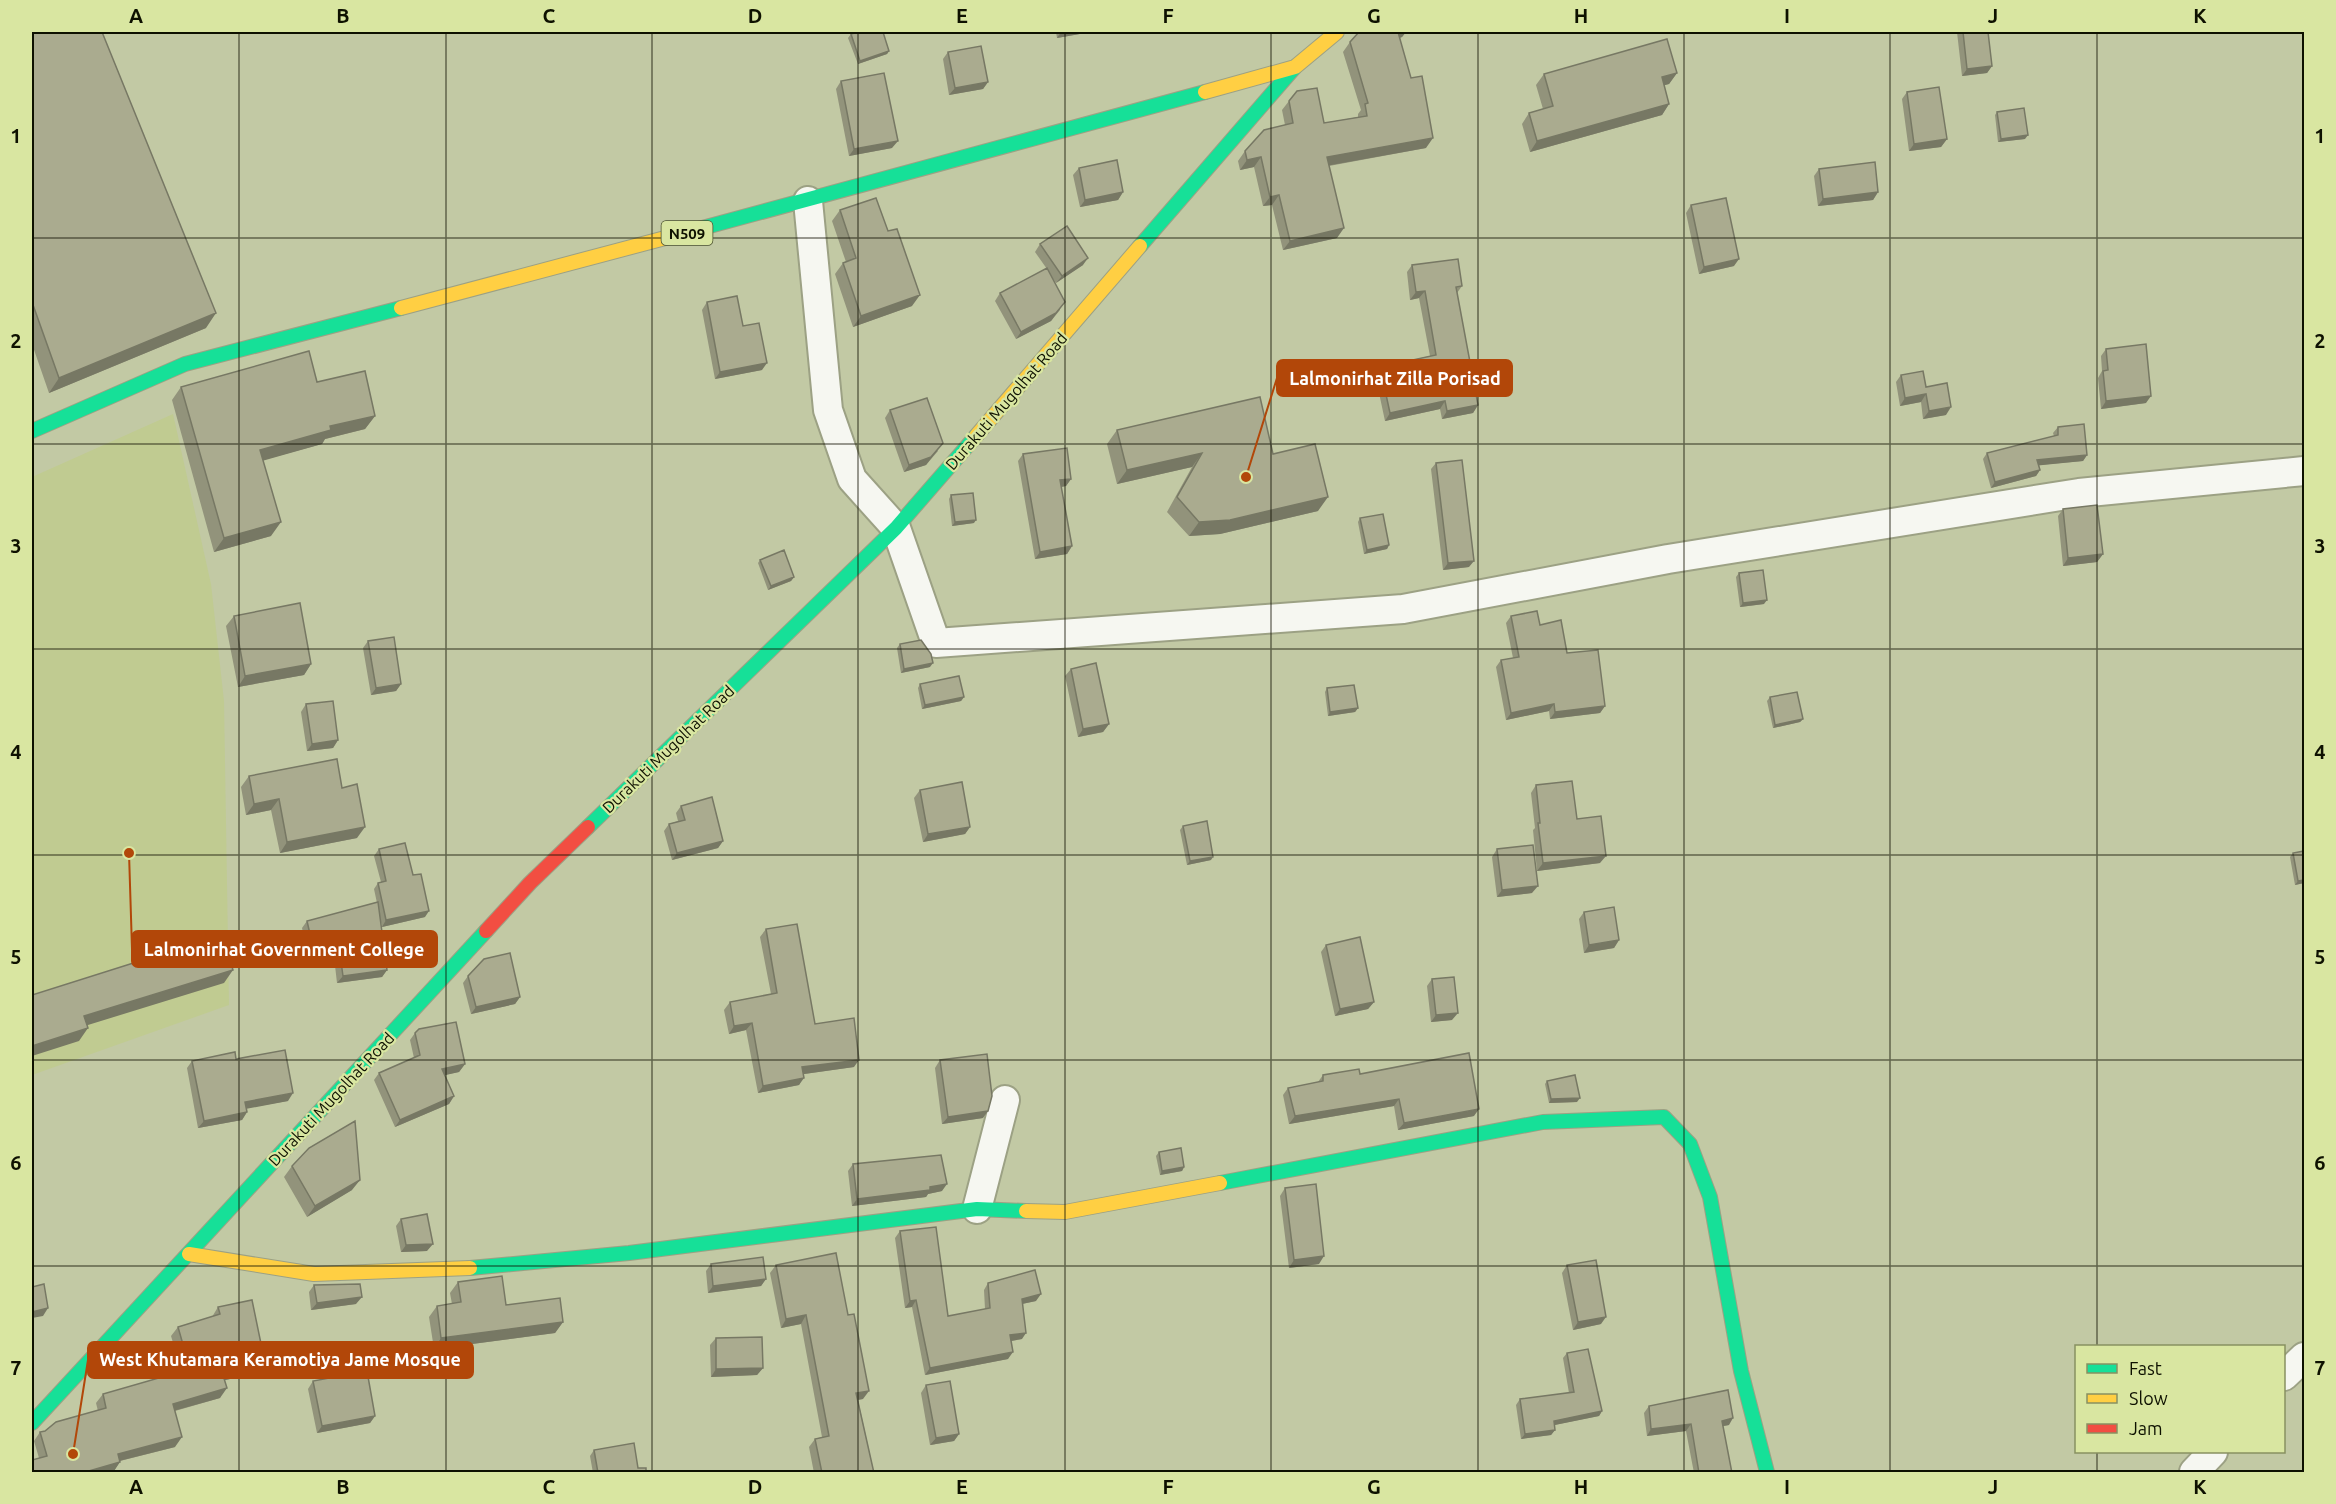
<svg xmlns="http://www.w3.org/2000/svg" width="2336" height="1504" font-family="Ubuntu,sans-serif">
<rect width="100%" height="100%" fill="#c2c9a4"/>
<path fill="#c0cb91" d="M173,414L211,584L224,701L229,1005L32,1075V477Z"/>
<g fill="none" stroke-linecap="round" stroke-linejoin="round">
<defs>
<path id="street" d="M808,201L828,410L852,479L896,528L936,643L1403,609L1668,559L2079,493L2304,471
M977,1209L1005,1100
M2284,1376L2304,1357
M2194,1472L2213,1452"/>
<path id="fast" d="M669,237L1205,92
M1140,246L1295,67
M32,431L185,364L401,308
M588,827L896,528L976,436
M1220,1183L1543,1122L1664,1117L1690,1144L1710,1197L1741,1371L1767,1472
M470,1268L629,1253L977,1209L1026,1211
M32,1423L486,931"/>
<path id="slow" d="M1205,92L1295,67L1337,32
M401,308L669,237
M976,436L1140,246
M1026,1211L1065,1212L1220,1183
M189,1254L314,1274L470,1268"/>
<path id="jam" d="M486,931L530,883L588,827"/>
</defs>
<use href="#street" stroke="#9ca184" stroke-width="32"/>
<use href="#fast" stroke="#9ca184" stroke-width="16"/>
<use href="#slow" stroke="#9ca184" stroke-width="16"/>
<use href="#jam" stroke="#9ca184" stroke-width="16"/>
<use href="#street" stroke="#f6f7f1" stroke-width="28"/>
<use href="#fast" stroke="#16e098" stroke-width="14"/>
<use href="#slow" stroke="#ffcf43" stroke-width="14"/>
<use href="#jam" stroke="#f24e42" stroke-width="14"/>
</g>
<path fill="#92937b" d="M32,32L206,328L49,393L32,344Z
M1056,32H1091L1057,38Z
M1359,32H1406L1402,37L1400,38L1426,148L1329,166L1337,238L1283,250L1272,205L1263,206L1254,167L1240,170L1238,161L1245,151L1285,125L1282,110L1289,101L1324,123L1358,117V114L1361,110L1343,52L1350,42Z
M1957,32H1988L1992,66L1987,73L1962,76Z
M851,34L889,51L887,54L858,64L848,38Z
M948,52L988,82L983,89L949,95L943,59Z
M1677,73L1669,84L1664,85L1669,104L1662,115L1530,152L1522,124L1529,113L1543,109L1536,85L1544,74Z
M841,81L892,148L849,156L836,89Z
M1907,92L1947,139L1941,147L1909,151L1902,99Z
M1997,112L2025,139L1998,142L1995,115Z
M1079,168L1123,192L1118,200L1080,207L1073,175Z
M1819,169L1878,192L1873,200L1818,206L1814,176Z
M1691,205L1734,266L1699,274L1686,213Z
M840,210L912,306L853,327L835,274L843,263L846,262L832,221Z
M1040,244L1083,265L1056,283L1049,273L1060,310L1051,321L1016,339L995,301L1000,293L1047,269L1035,252Z
M1412,265L1462,286L1457,293L1478,405L1473,413L1442,419L1440,409L1385,421L1375,374L1380,367L1430,356L1419,298L1410,300L1407,272Z
M707,302L743,326L762,370L715,379L702,310Z
M2106,349L2146,403L2101,409L2098,378L2102,371L2101,356Z
M1901,375L1926,387L1946,415L1923,419L1921,402L1900,406L1896,382Z
M317,382L375,416L365,429L325,439L322,444L263,460L271,536L214,552L172,400L181,387Z
M890,410L938,451L926,465L904,472L885,418Z
M2058,427L2087,455L2083,461L2039,465L2040,470L2036,476L1991,488L1983,459L1987,453L2054,436L2053,433Z
M1117,430L1273,454L1318,511L1220,534L1189,536L1167,512L1192,467L1117,484L1107,444Z
M1023,454L1071,479L1066,486L1061,487L1072,546L1067,554L1035,559L1018,461Z
M1436,463L1469,567L1443,570L1431,469Z
M951,495L974,523L952,526L949,499Z
M2063,509L2103,554L2097,562L2063,566L2058,516Z
M1360,518L1389,545L1387,549L1364,554L1358,522Z
M760,560L794,577L791,581L768,590L758,563Z
M1739,573L1764,604L1740,607L1736,577Z
M234,616L311,664L304,675L238,687L226,626Z
M1511,616L1540,625L1567,653L1605,706L1600,713L1550,719L1549,711L1506,720L1496,667L1501,660L1513,658L1506,623Z
M368,641L401,684L396,691L371,695L363,648Z
M900,644L930,667L901,673L897,648Z
M1071,669L1109,724L1103,732L1078,737L1065,676Z
M920,684L964,697L961,701L922,709L918,688Z
M1327,688L1358,708L1355,712L1328,716L1325,692Z
M1770,697L1803,719L1800,722L1773,728L1767,701Z
M306,704L338,740L333,748L307,751L301,712Z
M249,776L342,788L357,838L280,853L271,810L246,815L241,787Z
M1536,785L1577,819L1600,863L1537,871L1533,830L1535,828L1531,793Z
M920,790L970,827L965,834L923,842L914,798Z
M681,806L723,841L718,848L672,860L664,831L669,824L678,821L676,813Z
M1183,826L1211,860L1187,865L1180,830Z
M379,849L413,875L425,917L382,927L380,917L387,970L382,977L337,983L333,948L308,954L302,928L307,921L377,903L374,889L378,883L381,882L374,856Z
M1497,849L1532,893L1497,897L1492,857Z
M2293,853L2304,883L2295,885L2290,857Z
M1584,912L1619,940L1614,948L1584,953L1579,919Z
M766,929L815,1024L854,1067L804,1074L799,1085L758,1093L746,1030L729,1034L724,1010L730,1002L771,994L760,937Z
M1326,945L1374,1002L1368,1009L1335,1016L1321,952Z
M468,976L520,997L515,1004L471,1014L463,983Z
M1432,979L1452,1020L1431,1022L1427,986Z
M415,1033L465,1064L459,1072L444,1075L454,1096L449,1104L395,1127L374,1080L379,1073L414,1058L410,1040Z
M236,1059L288,1101L246,1108L247,1112L242,1120L198,1128L187,1068L192,1061Z
M940,1060L983,1118L942,1124L935,1068Z
M1360,1074L1474,1116L1398,1130L1394,1106L1289,1124L1283,1095L1288,1088L1318,1082L1323,1075Z
M1547,1081L1577,1102L1549,1103L1545,1084Z
M1159,1152L1184,1167L1182,1171L1160,1175L1156,1156Z
M853,1164L942,1191L928,1194L926,1197L852,1206L848,1171Z
M292,1166L352,1190L307,1217L284,1177Z
M1285,1188L1319,1264L1289,1268L1280,1196Z
M401,1219L427,1251L401,1252L396,1226Z
M900,1231L948,1316L985,1309L984,1290L988,1283L1036,1301L1022,1304V1339L1011,1341L1008,1359L925,1375L912,1307L905,1308L895,1238Z
M711,1264L766,1279L761,1286L708,1293L706,1271Z
M776,1265L863,1399L858,1400L874,1473H814L809,1447L815,1439L822,1437L801,1324L781,1328L770,1273Z
M1567,1265L1601,1324L1573,1330L1562,1273Z
M458,1282L506,1305L563,1322L555,1333L434,1349L429,1317L437,1306L452,1304L450,1293Z
M314,1285L356,1304L311,1310L309,1292Z
M218,1307L265,1363L258,1373L225,1380L220,1398L175,1411V1447L120,1461L114,1471L109,1473H32L39,1458L34,1441L40,1432L45,1431L98,1411L96,1403L103,1394L182,1372L171,1336L178,1327L212,1317Z
M716,1338L763,1368L757,1375L711,1377L710,1345Z
M1567,1353L1602,1411L1599,1416L1554,1425L1555,1430L1551,1435L1521,1439L1516,1405L1520,1399L1569,1393L1563,1358Z
M313,1381L375,1416L370,1423L317,1433L308,1389Z
M926,1385L959,1434L954,1441L930,1445L921,1393Z
M1649,1406L1729,1425L1723,1426L1732,1473H1694L1686,1431L1647,1436L1644,1413Z
M594,1450L638,1468L646,1473H593L590,1456Z"/>
<path fill="#777864" d="M1061,32H1091L1057,38Z
M1397,32H1406L1402,37L1390,40Z
M889,51L887,54L858,64L860,61Z
M1992,66L1987,73L1962,76L1967,69Z
M1677,73L1669,84L1654,88L1662,77Z
M988,82L983,89L949,95L955,88Z
M1669,104L1662,115L1530,152L1537,141Z
M2028,135L2025,139L1998,142L2001,139Z
M1433,138L1426,148L1320,167L1327,157Z
M1947,139L1941,147L1909,151L1914,144Z
M898,141L892,148L849,156L854,149Z
M1261,157L1254,167L1240,170L1247,160Z
M1123,192L1118,200L1080,207L1085,200Z
M1878,192L1873,200L1818,206L1823,199Z
M1279,195L1272,205L1263,206L1270,197Z
M1344,228L1337,238L1283,250L1290,241Z
M1088,258L1083,265L1056,283L1062,276Z
M1739,259L1734,266L1699,274L1704,267Z
M1425,291L1419,298L1410,300L1416,292Z
M920,295L912,306L853,327L861,316Z
M1065,302L1051,321L1016,339L1021,332Z
M216,313L206,328L49,393L59,378Z
M767,363L762,370L715,379L720,372Z
M1926,394L1921,402L1900,406L1905,398Z
M2151,396L2146,403L2101,409L2106,401Z
M1445,401L1440,409L1385,421L1390,413Z
M1478,405L1473,413L1442,419L1447,411Z
M1951,407L1946,415L1923,419L1929,411Z
M375,416L365,429L325,439L322,444L251,464L260,450L330,426Z
M943,443L926,465L904,472L909,465Z
M1202,453L1192,467L1117,484L1127,470Z
M2087,455L2083,461L2033,466L2037,460Z
M2040,470L2036,476L1991,488L1995,482Z
M1071,479L1066,486L1055,488L1060,480Z
M1328,497L1318,511L1220,534L1189,536L1199,522Z
M976,520L974,523L952,526L955,522Z
M281,522L271,536L214,552L224,538Z
M1389,545L1387,549L1364,554L1367,550Z
M1072,546L1067,554L1035,559L1040,552Z
M2103,554L2097,562L2063,566L2068,558Z
M1474,561L1469,567L1443,570L1448,563Z
M794,577L791,581L768,590L771,586Z
M1767,600L1764,604L1740,607L1743,603Z
M933,663L930,667L901,673L904,669Z
M311,664L304,675L238,687L245,676Z
M401,684L396,691L371,695L376,688Z
M964,697L961,701L922,709L925,705Z
M1554,704L1549,711L1506,720L1511,713Z
M1605,706L1600,713L1550,719L1555,712Z
M1358,708L1355,712L1328,716L1330,712Z
M1803,719L1800,722L1773,728L1775,725Z
M1109,724L1103,732L1078,737L1083,729Z
M338,740L333,748L307,751L312,744Z
M279,799L271,810L246,815L254,804Z
M365,827L357,838L280,853L287,842Z
M970,827L965,834L923,842L928,834Z
M723,841L718,848L672,860L677,853Z
M1606,856L1600,863L1537,871L1543,863Z
M1213,857L1211,860L1187,865L1190,861Z
M2304,880V883L2295,885L2298,881Z
M1538,886L1532,893L1497,897L1502,890Z
M429,911L425,917L382,927L386,920Z
M338,940L333,948L308,954L313,947Z
M1619,940L1614,948L1584,953L1589,945Z
M233,970L224,983L75,1029L84,1016Z
M387,970L382,977L337,983L343,976Z
M520,997L515,1004L471,1014L476,1007Z
M1374,1002L1368,1009L1335,1016L1340,1009Z
M1458,1013L1452,1020L1431,1022L1436,1015Z
M752,1023L746,1030L729,1034L734,1026Z
M88,1028L79,1041L32,1056V1046Z
M859,1060L854,1067L797,1075L802,1067Z
M465,1064L459,1072L437,1077L442,1069Z
M804,1078L799,1085L758,1093L763,1086Z
M293,1093L288,1101L240,1110L245,1102Z
M454,1096L449,1104L395,1127L400,1120Z
M1580,1098L1577,1102L1549,1103L1551,1099Z
M1399,1099L1394,1106L1289,1124L1295,1116Z
M1479,1109L1474,1116L1398,1130L1404,1123Z
M988,1111L983,1118L942,1124L948,1117Z
M247,1112L242,1120L198,1128L204,1121Z
M1184,1167L1182,1171L1160,1175L1162,1171Z
M360,1180L352,1190L307,1217L315,1206Z
M947,1184L942,1191L928,1194L926,1197L852,1206L857,1199Z
M433,1244L427,1251L401,1252L406,1245Z
M1324,1256L1319,1264L1289,1268L1294,1260Z
M766,1279L761,1286L708,1293L713,1286Z
M1041,1294L1036,1301L1017,1305L1022,1299Z
M362,1297L356,1304L311,1310L317,1303Z
M916,1300L912,1307L905,1308L910,1301Z
M48,1308L43,1316L32,1318V1312Z
M806,1315L801,1324L781,1328L786,1319Z
M1606,1317L1601,1324L1573,1330L1578,1322Z
M563,1322L555,1333L434,1349L441,1338Z
M1026,1333L1022,1339L1005,1342L1010,1335Z
M1013,1352L1008,1359L925,1375L930,1368Z
M265,1363L258,1373L216,1382L222,1372Z
M763,1368L757,1375L711,1377L716,1369Z
M227,1388L220,1398L166,1413L173,1404Z
M869,1391L863,1399L850,1401L856,1393Z
M1602,1411L1599,1416L1550,1426L1554,1421Z
M375,1416L370,1423L317,1433L322,1426Z
M1733,1418L1729,1425L1718,1427L1722,1421Z
M1691,1424L1686,1431L1647,1436L1651,1429Z
M1555,1430L1551,1435L1521,1439L1525,1434Z
M959,1434L954,1441L930,1445L936,1438Z
M182,1437L175,1447L111,1463L118,1454Z
M120,1462L114,1471L109,1473H82Z"/>
<path fill="#aaab8f" stroke="#777864" stroke-width="1.5" d="M32,32H102L216,313L59,378L32,302Z
M858,32H883L889,51L860,61L851,34Z
M1359,32H1398L1411,78L1422,76L1433,138L1327,157L1344,228L1290,241L1279,195L1270,197L1261,157L1247,160L1245,151L1264,130L1293,123L1289,101L1297,91L1317,88L1324,123L1367,116L1365,104L1368,103L1350,42Z
M1963,32H1988L1992,66L1967,69Z
M1667,39L1677,73L1662,77L1669,104L1537,141L1529,113L1553,106L1544,74Z
M981,46L988,82L955,88L948,52Z
M884,73L898,141L854,149L841,81Z
M1939,87L1947,139L1914,144L1907,92Z
M2024,108L2028,135L2001,139L1997,112Z
M1117,160L1123,192L1085,200L1079,168Z
M1875,162L1878,192L1823,199L1819,169Z
M876,198L888,231L897,229L920,295L861,316L843,263L856,258L840,210Z
M1726,198L1739,259L1704,267L1691,205Z
M1067,226L1088,258L1062,276L1040,244Z
M1458,259L1462,286L1456,287L1478,405L1447,411L1445,401L1390,413L1380,367L1436,355L1425,291L1416,292L1412,265Z
M1047,268L1065,302L1056,313L1021,332L1000,293Z
M737,296L743,326L759,323L767,363L720,372L707,302Z
M2146,344L2151,396L2106,401L2103,371L2108,370L2106,349Z
M309,351L317,382L365,371L375,416L330,426L331,430L260,450L281,522L224,538L181,387Z
M1923,371L1926,387L1947,383L1951,407L1929,411L1926,394L1905,398L1901,375Z
M1260,397L1273,454L1315,444L1328,497L1230,520L1199,522L1177,497L1202,453L1127,470L1117,430Z
M927,398L943,443L931,457L909,465L890,410Z
M2084,424L2087,455L2037,460L2040,470L1995,482L1987,453L2058,435V427Z
M1067,448L1071,479L1060,480L1072,546L1040,552L1023,454Z
M1462,460L1474,561L1448,563L1436,463Z
M973,493L976,520L955,522L951,495Z
M2097,505L2103,554L2068,558L2063,509Z
M1383,514L1389,545L1367,550L1360,518Z
M784,550L794,577L771,586L760,560Z
M1763,570L1767,600L1743,603L1739,573Z
M300,603L311,664L245,676L234,616Z
M1537,611L1540,625L1561,620L1567,653L1598,650L1605,706L1555,712L1554,704L1511,713L1501,660L1519,657L1511,616Z
M394,637L401,684L376,688L368,641Z
M921,640L931,654L933,663L904,669L900,644Z
M1096,663L1109,724L1083,729L1071,669Z
M959,676L964,697L925,705L920,684Z
M1354,685L1358,708L1330,712L1327,688Z
M1797,692L1803,719L1775,725L1770,697Z
M333,701L338,740L312,744L306,704Z
M337,759L342,788L357,784L365,827L287,842L279,799L254,804L249,776Z
M1572,781L1577,819L1601,816L1606,856L1543,863L1538,823H1540L1536,785Z
M962,782L970,827L928,834L920,790Z
M712,797L723,841L677,853L669,824L685,820L681,806Z
M1207,821L1213,857L1190,861L1183,826Z
M405,843L413,875L421,874L429,911L386,920L378,883L386,881L379,849Z
M1533,845L1538,886L1502,890L1497,849Z
M2304,851V880L2298,881L2293,853Z
M378,902L387,970L343,976L338,940L313,947L307,921Z
M1614,907L1619,940L1589,945L1584,912Z
M797,924L815,1024L854,1018L859,1060L802,1067L804,1078L763,1086L752,1023L734,1026L730,1002L777,993L766,929Z
M222,935L233,970L84,1016L88,1028L32,1046V995Z
M1360,937L1374,1002L1340,1009L1326,945Z
M510,953L520,997L476,1007L468,976L484,959Z
M1454,977L1458,1013L1436,1015L1432,979Z
M456,1022L465,1064L442,1069L454,1096L400,1120L379,1073L420,1055L415,1033L419,1029Z
M285,1050L293,1093L245,1102L247,1112L204,1121L192,1061L235,1052L236,1059Z
M1469,1053L1479,1109L1404,1123L1399,1099L1295,1116L1288,1088L1323,1081V1075L1359,1069L1360,1074Z
M987,1054L992,1096L988,1111L948,1117L940,1060Z
M1575,1075L1580,1098L1551,1099L1547,1081Z
M355,1121L360,1180L315,1206L292,1166L309,1148Z
M1181,1148L1184,1167L1162,1171L1159,1152Z
M941,1155L947,1184L930,1187V1190L857,1199L853,1164Z
M1316,1184L1324,1256L1294,1260L1285,1188Z
M427,1214L433,1244L406,1245L401,1219Z
M936,1227L948,1316L990,1308L988,1283L1035,1270L1041,1294L1022,1299L1026,1333L1010,1335L1013,1352L930,1368L916,1300L910,1301L900,1231Z
M836,1253L848,1315L854,1314L869,1391L856,1393L874,1473H822L815,1439L829,1436L806,1315L786,1319L776,1265Z
M763,1257L766,1279L713,1286L711,1264Z
M1596,1260L1606,1317L1578,1322L1567,1265Z
M502,1276L506,1305L560,1298L563,1322L441,1338L437,1306L461,1302L458,1282Z
M44,1284L48,1308L32,1312V1287Z
M360,1284L362,1297L317,1303L314,1285Z
M252,1300L265,1363L222,1372L227,1388L173,1404L182,1437L118,1454L120,1462L82,1473H32V1460L47,1456L40,1432L45,1431L56,1422L106,1408L103,1394L190,1369L178,1327L220,1314L218,1307Z
M762,1337L763,1368L716,1369V1338Z
M1588,1349L1602,1411L1554,1421L1555,1430L1525,1434L1520,1399L1574,1392L1567,1353Z
M367,1371L375,1416L322,1426L313,1381Z
M950,1381L959,1434L936,1438L926,1385Z
M1728,1390L1733,1418L1722,1421L1732,1473H1699L1691,1424L1651,1429L1649,1406Z
M634,1443L638,1468H646V1473H598L594,1450Z"/>
<path fill="none" stroke="#0e1100" stroke-width="1.5" stroke-opacity="0.55" d="M239,32V1472M446,32V1472M652,32V1472M858,32V1472M1065,32V1472M1271,32V1472M1478,32V1472M1684,32V1472M1890,32V1472M2097,32V1346M32,238H2304M32,444H2304M32,649H2304M32,855H2304M32,1060H2304M32,1266H2304M2097,1452V1472"/>
<g text-anchor="middle" dominant-baseline="central" stroke-width="4.5" stroke-linejoin="round" paint-order="stroke">
<rect fill="#d9e6a1" stroke="#4b5130" stroke-width="1.5" x="661.5" y="221" width="51" height="24" rx="4.5"/>
<g font-size="15" font-weight="bold" fill="#0e1100">
<text x="687" y="233">N509</text>
</g>
<g font-size="16" fill="#0e1100" stroke="#d9e6a1">
<text transform="translate(1006 401) rotate(-49)">Durakuti Mugolhat Road</text>
<text transform="translate(668 749) rotate(-44)">Durakuti Mugolhat Road</text>
<text transform="translate(331 1099) rotate(-47)">Durakuti Mugolhat Road</text>
</g>
</g>
<path fill="none" stroke="#b24709" stroke-width="2" d="M1246 477L1277 378M129 853L132 949M73 1454L88 1360"/>
<g fill="#b24709" stroke="#d9e6a1" stroke-width="2">
<circle cx="1246" cy="477" r="6"/>
<circle cx="129" cy="853" r="6"/>
<circle cx="73" cy="1454" r="6"/>
</g>
<g fill="#b24709" stroke="#b24709" stroke-width="2">
<rect x="1277" y="360" width="235" height="36" rx="6"/>
<rect x="132" y="931" width="305" height="36" rx="6"/>
<rect x="88" y="1342" width="385" height="36" rx="6"/>
</g>
<g font-size="18" text-anchor="middle" font-weight="bold" fill="#fff">
<text x="1395" y="385">Lalmonirhat Zilla Porisad</text>
<text x="284" y="956">Lalmonirhat Government College</text>
<text x="280" y="1366">West Khutamara Keramotiya Jame Mosque</text>
</g>
<rect width="2336" height="1504" fill="none" stroke="#d9e6a1" stroke-width="66"/>
<rect x="2075" y="1345" width="210" height="108" fill="#d9e6a1" stroke="#889161" stroke-width="1.5"/>
<rect x="2087" y="1364" width="30" height="9" fill="#16e098" stroke="#889161" stroke-width="1.5"/>
<text x="2129" y="1375" font-size="18" fill="#0e1100">Fast</text>
<rect x="2087" y="1394" width="30" height="9" fill="#ffcf43" stroke="#889161" stroke-width="1.5"/>
<text x="2129" y="1405" font-size="18" fill="#0e1100">Slow</text>
<rect x="2087" y="1424" width="30" height="9" fill="#f24e42" stroke="#889161" stroke-width="1.5"/>
<text x="2129" y="1435" font-size="18" fill="#0e1100">Jam</text>
<rect x="33" y="33" width="2270" height="1438" fill="none" stroke="#0e1100" stroke-width="2"/>
<g font-size="20" text-anchor="middle" font-weight="bold" fill="#0e1100">
<text x="136" y="23">A</text>
<text x="343" y="23">B</text>
<text x="549" y="23">C</text>
<text x="755" y="23">D</text>
<text x="962" y="23">E</text>
<text x="1168" y="23">F</text>
<text x="1374" y="23">G</text>
<text x="1581" y="23">H</text>
<text x="1787" y="23">I</text>
<text x="1993" y="23">J</text>
<text x="2200" y="23">K</text>
<text x="16" y="143">1</text>
<text x="2320" y="143">1</text>
<text x="16" y="348">2</text>
<text x="2320" y="348">2</text>
<text x="16" y="553">3</text>
<text x="2320" y="553">3</text>
<text x="16" y="759">4</text>
<text x="2320" y="759">4</text>
<text x="16" y="964">5</text>
<text x="2320" y="964">5</text>
<text x="16" y="1170">6</text>
<text x="2320" y="1170">6</text>
<text x="16" y="1375">7</text>
<text x="2320" y="1375">7</text>
<text x="136" y="1494">A</text>
<text x="343" y="1494">B</text>
<text x="549" y="1494">C</text>
<text x="755" y="1494">D</text>
<text x="962" y="1494">E</text>
<text x="1168" y="1494">F</text>
<text x="1374" y="1494">G</text>
<text x="1581" y="1494">H</text>
<text x="1787" y="1494">I</text>
<text x="1993" y="1494">J</text>
<text x="2200" y="1494">K</text>
</g>
</svg>
